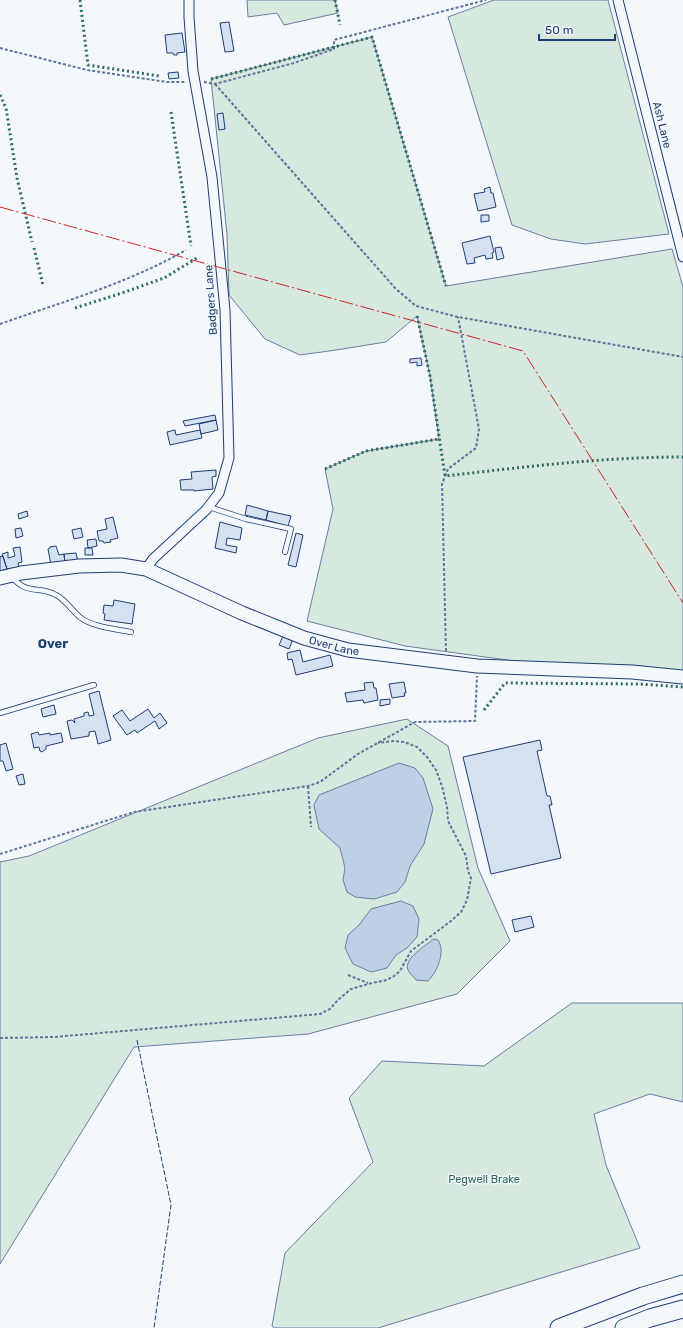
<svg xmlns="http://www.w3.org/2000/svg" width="683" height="1328" font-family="Rubik,sans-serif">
<rect width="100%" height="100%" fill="#f4f7fb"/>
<path fill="#d7e8df" stroke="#687fa3" d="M247,0H335L338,13L284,25L277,13L248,17Z
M494,0H608L669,234L585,244L551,239L512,225L448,17Z
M372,37L446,286L672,249L683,287V672L522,662L405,646L307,621L333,509L325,469L366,451L439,439L430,376L417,316L386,342L336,350L300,355L265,339L229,295L227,234L211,79Z
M407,719L448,746L478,868L510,941L457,994L308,1034L134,1047L0,1264V862L29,856L318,738Z
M572,1003H683V1102L650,1094L594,1114L606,1165L640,1248L378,1328H274L272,1326L285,1253L373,1162L349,1098L382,1061L484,1066Z"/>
<path fill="#bed0e5" stroke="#687fa3" d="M399,763L415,768L423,778L433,809L424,844L410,866L405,882L397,892L374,899L355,897L347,892L343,880L345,868L340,848L319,829L314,805L319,795Z
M401,901L413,906L419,919L417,937L407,948L396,955L387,968L371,972L353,964L345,948L348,935L359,925L371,909Z
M434,939L438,940C446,952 437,972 428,981L416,980C414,977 409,973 408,970C403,959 426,945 434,939Z"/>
<path fill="#d5e0f0" stroke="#1d3f73" d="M229,22L234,51L225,52L220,23Z
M182,33L185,52L177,53V55H174L173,53H167L165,35Z
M178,72L179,78L169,79L168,73Z
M223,113L225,129L219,130L217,114Z
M490,187L491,193H493L496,207L478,211L474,194L485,192L484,189Z
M481,215H489V221L481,222Z
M490,236L494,252L492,253L493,258L486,259L485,255L474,258L475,263L467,264L462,243Z
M501,247L504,258L497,260L495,248Z
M421,358L422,365L417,366V362L410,363V359Z
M215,415L216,420L185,426L183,421Z
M216,420L218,430L201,434L199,424Z
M175,430L176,435L200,430L202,438L170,445L167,432Z
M216,470V476L212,477L213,489L194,491V490H181L180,480L192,479L191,472Z
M247,505L268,511L266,520L245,515Z
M27,511L28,516L19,519L18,514Z
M268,511L291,516L288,526L266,520Z
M113,517L118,538L110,540L111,542L104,543L103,541H99L97,531L107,529L105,519Z
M220,522L242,528L240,540L227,538L226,545L237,547L236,553L215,548Z
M21,528L23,536L16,538L15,529Z
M81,528L83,537L74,539L72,530Z
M296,533L303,535L296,567L288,565Z
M96,539L97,546L88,548L87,540Z
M56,546L59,555L64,554L65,563L51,565L48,549L50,548V547Z
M20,547L22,562L18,563L19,567L7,569L2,554L8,552V558L15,556L13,548Z
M85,548H92L93,555H85Z
M76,553L78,562L65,563L64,554Z
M3,556L7,569L0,571V557Z
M114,600L135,604L132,624L104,620L105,614L103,613L104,605L113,606Z
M283,636L293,639L289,649L279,645Z
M300,650L303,662L330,655L333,666L296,675L292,659L288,660L287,653Z
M373,682L374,688H376L378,700L364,703L363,700L347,702L345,693L365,690L364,683Z
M404,682L406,693H404L405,696L392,698L389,684Z
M99,691L111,740L98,744L95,731L89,732V736L71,739L67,721L72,720L75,723L74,719L84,716V713L88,712L89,716L94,715L89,694Z
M390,699V704L380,706V700Z
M54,705L56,714L43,717L41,709Z
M148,709L154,718L160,713L167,723L159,729L155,721L137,733L135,730L127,735L113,716L122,710L130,721Z
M38,732L39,735L50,733V735L61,733L63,742L46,746V749L42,752L40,751L39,747L34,748L31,734Z
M540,740L542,750L537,751L547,796H550L552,805H549L561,858L491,874L463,757Z
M6,743L13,769L6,771L3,761H0V745Z
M23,774L25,784L19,785L16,776Z
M531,916L534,927L515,932L512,920Z"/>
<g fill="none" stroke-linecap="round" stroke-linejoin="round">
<defs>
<path id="lane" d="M209,507L246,519L291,529L285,552
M12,577C28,596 38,585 56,595C66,600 72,611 81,618C93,627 116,629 131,632
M0,713L94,685"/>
<path id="street" d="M618,0L683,257
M146,569L153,559L206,510L219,493L229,458L225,310L212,177L193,71L189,17V0"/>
<g id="secondary">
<path id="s1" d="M0,578L21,573L79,566L121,565L146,569L242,613L304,638L348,650L477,666L632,672L683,677"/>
</g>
<path id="highway" d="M559,1328L643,1296L683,1284
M624,1328L650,1318L683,1309"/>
</defs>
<use href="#lane" stroke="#1d3f73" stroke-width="6"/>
<use href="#street" stroke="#1d3f73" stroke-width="11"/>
<use href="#secondary" stroke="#1d3f73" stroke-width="15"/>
<use href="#highway" stroke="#1d3f73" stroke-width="19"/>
<path stroke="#5e769c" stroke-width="2" stroke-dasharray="3 2" stroke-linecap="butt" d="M0,48L87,70L167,82H185
M204,82L215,84L294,63L334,49V40L486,0
M215,84L395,288L416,306L458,317L683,357
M0,324C62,302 129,283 186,250
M446,651L442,484L448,469L476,448L479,429L458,317
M308,786L311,827
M0,854L134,812L308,786L320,782L358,754L415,722L475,721L477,676
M348,975L368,983
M0,1038L54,1037L320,1014L330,1009L338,1000L351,989L372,983L387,980L394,976L400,971L411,951L451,921L461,912L467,900L471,878L468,871L466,856L448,821L447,807L442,786L436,770L427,757L417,747L404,742L393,741L378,743"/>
<use href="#lane" stroke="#f4f7fb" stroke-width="4.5"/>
<use href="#street" stroke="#f4f7fb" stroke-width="9"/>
<use href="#secondary" stroke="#f4f7fb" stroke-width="13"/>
<use href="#highway" stroke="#f4f7fb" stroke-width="17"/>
<path stroke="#2c6c60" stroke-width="3" stroke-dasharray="2 3" stroke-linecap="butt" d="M80,0L88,65L159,76
M335,0L340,25
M211,79L372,37L446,286
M0,95L6,108L17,178L32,242
M171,112L191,246
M34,248L43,285
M75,308L125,292L164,278L197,258
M417,316L430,376L445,476C524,467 603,457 683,457
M325,469L366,451L439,439
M484,710L505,683L639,684L683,687"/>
<path stroke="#1d3f73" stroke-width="1" stroke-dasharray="5 2" stroke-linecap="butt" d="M137,1040L171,1205L154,1328"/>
<path stroke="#c62828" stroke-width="1" stroke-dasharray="14 3 2 3" stroke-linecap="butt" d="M0,207L523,351L683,603"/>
</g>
<g text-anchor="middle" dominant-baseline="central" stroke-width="3" stroke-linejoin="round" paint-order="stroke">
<g font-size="11" fill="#1d3f73" stroke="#f4f7fb">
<text transform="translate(662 125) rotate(76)">Ash Lane</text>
<text transform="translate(211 300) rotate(-94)">Badgers Lane</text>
<text stroke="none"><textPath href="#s1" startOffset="351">Over Lane</textPath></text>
</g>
<g font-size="11" fill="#2c6c60" stroke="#f4f7fb">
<text x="484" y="1179">Pegwell Brake</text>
</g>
<g font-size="13" font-weight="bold" fill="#1d3f73" stroke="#f4f7fb">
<text x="53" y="643">Over</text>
</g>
</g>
<path d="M539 34v6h76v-6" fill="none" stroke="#1d3f73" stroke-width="2"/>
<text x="545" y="34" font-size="12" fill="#1d3f73" stroke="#f4f7fb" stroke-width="3" paint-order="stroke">50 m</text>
</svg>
